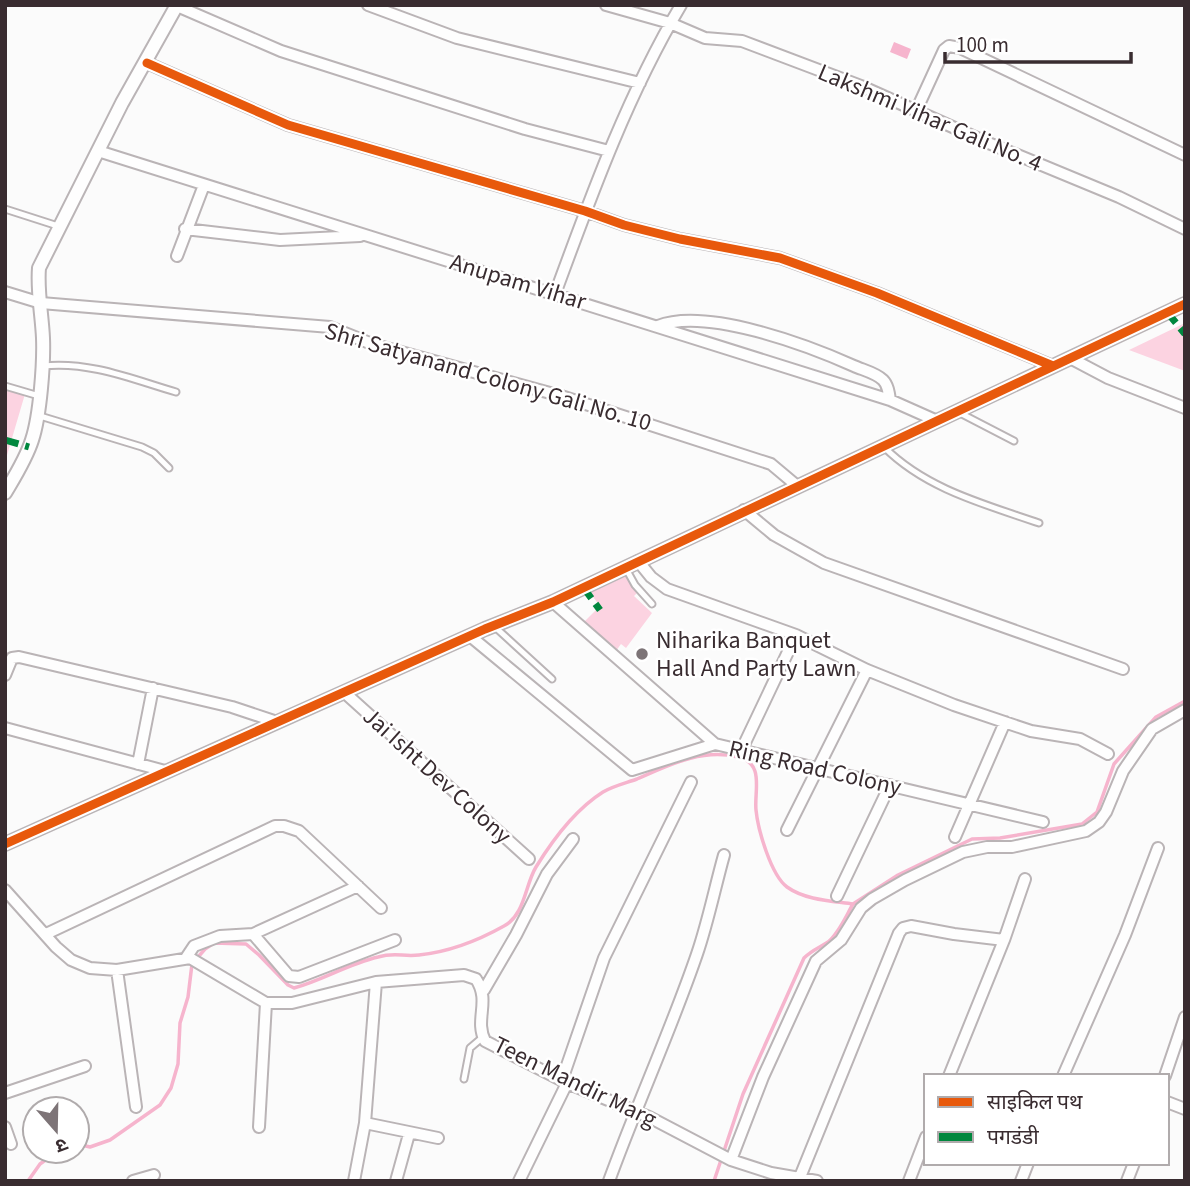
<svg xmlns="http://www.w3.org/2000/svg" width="1190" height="1186" font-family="'Source Sans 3','Noto Sans Devanagari',sans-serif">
<rect width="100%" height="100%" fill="#fbfbfb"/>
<path fill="#fcd3e1" d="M1185,323V371L1129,350Z
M5,388L25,394L5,462Z
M626,576L637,593L634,596L652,613L626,648L621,644L616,651L584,622L600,606L590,593Z"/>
<path fill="#f6b4cd" d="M894,42L911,49L907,59L890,52Z"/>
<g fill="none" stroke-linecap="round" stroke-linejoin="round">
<path stroke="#f6b4cd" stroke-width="3.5" d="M77,1144L90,1147L110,1140L160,1105L171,1088L178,1064L180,1023L188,997L192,964L205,949L214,943L246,944L259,955L288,985L294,988C323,980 348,964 378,957C395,952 403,957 419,955C448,952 479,940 504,926C525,915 525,885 536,867C552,841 576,809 603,792C613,786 626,783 637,779C669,765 702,748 738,757C765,763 754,791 756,810C758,830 771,875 787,887C805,900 832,901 853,904L898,875L972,839L1000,838L1082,824L1097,812L1114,764L1156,717L1185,701
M28,1181L40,1164L58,1151
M714,1181L743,1094L804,958C812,950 819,948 828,942C839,933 846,916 853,904"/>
<defs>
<path id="service" d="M5,209L61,227
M43,366C89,361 132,379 176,392
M5,386L39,396
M958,412L1014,441
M40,416L142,447L154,453L169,468
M884,447C926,489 984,504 1039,523
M625,567L635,585L652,604
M495,627L552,679
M464,1079L470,1048L483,1037"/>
<path id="minor" d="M368,5L457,38L640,83
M606,5L670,23L705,38L742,41L861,86L986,142L1119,197L1185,229
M177,6L281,51L525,129L609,151
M147,63L288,125L585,211L624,225L680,239L780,258L877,293L1053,366
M916,111L944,50L949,46L960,48L1185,155
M98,151L890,400L935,420
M185,229L280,240L360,236
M177,256L204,185
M5,292L41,303L330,327L372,344L561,396L771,464L796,485
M555,294C591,196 627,96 681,5
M658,326C706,307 807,345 854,366C863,370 876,373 883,380C888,385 889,393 890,400
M1072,359L1108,378L1185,408
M744,510L774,535L824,563L1123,669
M638,561L651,577L667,589L796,635L867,670L954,705L1031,731L1080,739L1108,754
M553,602L715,744L1043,822
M470,636L632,770L715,744
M5,675L12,658L19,657L232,707L277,722
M345,693L529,859
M5,728L165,771
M741,751L796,635
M138,764L153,688
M787,830L867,670
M955,837L1005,722
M5,890L56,947L71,960L90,968L117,970L190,958L266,1003H292L376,982L464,975L476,979C491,1002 474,1019 485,1041L567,1083L649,1117L731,1160L771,1173L817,1181
M837,896L890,785
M46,934L275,826H284L299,831L381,908
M253,934L289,976L299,977L395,940
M186,958L194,946L220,936L253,934L358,886
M117,970L136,1107
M484,990L516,935L547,874L573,839
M949,1076L1004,940L1025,879
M1063,1076L1125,935L1158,848
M1165,1076L1185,1017
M562,1080L604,958L691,782
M5,1093L85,1066
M1167,1102L1185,1109
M365,1123L438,1138
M5,1127L11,1144
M259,1127L266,1003
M731,1160L763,1077L816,961L841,940L861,908L872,899L905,880L963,852L987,847H1012L1086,831L1099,822L1106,812L1123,771L1152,729L1185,710
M800,1177L899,933L903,928L911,926L954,934L1004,940
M133,1181L154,1175
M354,1181L365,1123L376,982
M396,1181L409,1134
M519,1181L567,1083
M609,1181C637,1104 671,1030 697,954C708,922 715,887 724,855
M909,1181L926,1137
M1021,1181L1028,1163
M1127,1181L1134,1163"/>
<path id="tertiary" d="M5,493C15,476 26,459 32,440C40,416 44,364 43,338C42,315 37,291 39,268L122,103L177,5
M5,844L485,629L553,602L1185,304"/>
</defs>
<use href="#service" stroke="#bab4b6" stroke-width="9"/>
<use href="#minor" stroke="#bab4b6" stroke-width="14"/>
<use href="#tertiary" stroke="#bab4b6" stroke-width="16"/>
<use href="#service" stroke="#fefefe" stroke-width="5"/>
<use href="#minor" stroke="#fefefe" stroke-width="10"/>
<use href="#tertiary" stroke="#fefefe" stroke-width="12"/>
<path stroke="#00873e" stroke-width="7" stroke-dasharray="14 7" stroke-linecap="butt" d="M1167,312L1185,334
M5,440L29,447
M583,587L600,610"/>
<defs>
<path id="cycleway" d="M147,63L288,125L585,211L624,225L680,239L780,258L877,293L1053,366
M5,844L485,629L553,602L1185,304"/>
</defs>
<use href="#cycleway" stroke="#fff" stroke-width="13"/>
<use href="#cycleway" stroke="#e8590c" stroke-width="9"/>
</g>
<circle fill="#7d7477" stroke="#fff" stroke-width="2.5" cx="642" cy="654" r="7"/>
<g text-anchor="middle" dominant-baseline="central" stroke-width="5" stroke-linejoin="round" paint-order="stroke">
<g font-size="24" fill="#392c30" stroke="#fff">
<text transform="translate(930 118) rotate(23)">Lakshmi Vihar Gali No. 4</text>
<text transform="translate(518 282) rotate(17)">Anupam Vihar</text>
<text transform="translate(488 377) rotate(16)">Shri Satyanand Colony Gali No. 10</text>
<text transform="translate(815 768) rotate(13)">Ring Road Colony</text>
<text transform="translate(437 776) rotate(42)">Jai Isht Dev Colony</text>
<text transform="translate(575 1082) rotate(26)">Teen Mandir Marg</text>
</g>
<g font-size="24" fill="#392c30" stroke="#fff" text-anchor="start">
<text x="656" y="640">Niharika Banquet<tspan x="656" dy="28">Hall And Party Lawn</tspan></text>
</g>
</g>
<rect width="1190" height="1186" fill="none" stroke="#392c30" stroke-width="14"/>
<rect x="924" y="1074" width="245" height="91" fill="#ffffff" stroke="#b0abac" stroke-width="2"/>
<rect x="938" y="1097" width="35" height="10" fill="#e8590c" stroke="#b0abac" stroke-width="2"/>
<text x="987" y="1109" font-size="21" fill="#392c30">साइकिल पथ</text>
<rect x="938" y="1132" width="35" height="10" fill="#00873e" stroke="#b0abac" stroke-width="2"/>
<text x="987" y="1144" font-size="21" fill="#392c30">पगडंडी</text>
<g transform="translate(56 1130) rotate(160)"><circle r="33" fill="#ffffff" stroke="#b0abac" stroke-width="2"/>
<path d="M0-5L12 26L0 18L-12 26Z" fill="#7d7477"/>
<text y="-10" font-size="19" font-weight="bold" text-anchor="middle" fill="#392c30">उ</text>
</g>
<path d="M945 52v10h186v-10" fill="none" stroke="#392c30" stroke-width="3.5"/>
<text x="956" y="52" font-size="21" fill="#392c30" stroke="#ffffff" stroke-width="5" paint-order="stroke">100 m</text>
</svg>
